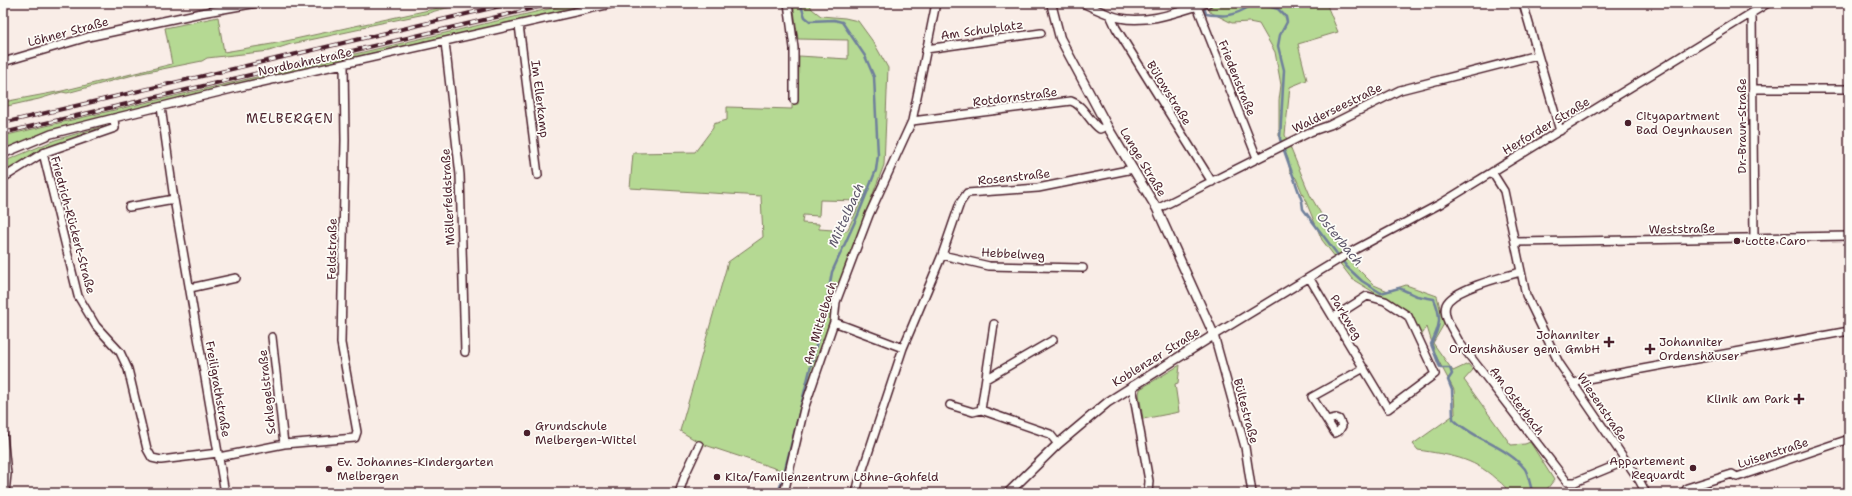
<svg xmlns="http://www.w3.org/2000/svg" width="1852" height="496" font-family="'Shantell Sans',sans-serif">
<rect width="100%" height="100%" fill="#f9ede7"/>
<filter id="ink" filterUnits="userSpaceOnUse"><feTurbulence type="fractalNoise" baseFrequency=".025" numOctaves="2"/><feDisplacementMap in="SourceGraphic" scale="8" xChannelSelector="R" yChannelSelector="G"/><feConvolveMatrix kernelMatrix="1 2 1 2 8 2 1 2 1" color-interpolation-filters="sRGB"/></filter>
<g filter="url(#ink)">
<path fill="#b5d993" stroke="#807c5f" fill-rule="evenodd" d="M461,3H474C462,6 440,8 430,13L362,27L361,29L291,44L269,51L207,58L202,61L137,74L67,93L62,92L39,99L3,107V102L62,91L172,64L165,28L218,17L224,52L272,44Z
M574,3H596L235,84L51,130L3,150V136Z
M793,3H809L812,9L821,16L845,18L858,21L874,43L888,68L884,165L832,301L830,319L803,408L789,473L702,444L680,431L728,262L763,237L761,196L630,188L633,153L695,152L713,128V124L727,120V107L792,109V104H798L799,56L848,59V40L798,39ZM820,200L861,201L847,231L819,229V224L802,223L803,215L819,216Z
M1206,3H1215L1220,7L1230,3H1326L1338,32L1298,44L1307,80L1290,87L1285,135L1310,195L1346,257L1374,285L1388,291L1406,285L1437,296L1444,324L1433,343L1453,371L1468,364L1473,370L1464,380L1511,445L1525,444L1530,442L1554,480L1544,493H1508C1506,486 1501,483 1496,479C1472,457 1449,455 1418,450L1413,444L1455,414L1454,390L1436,356L1427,327L1421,336L1411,315L1352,279L1322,240L1296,178L1290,172L1288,159L1279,138V100L1281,85L1275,52L1259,24L1249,22L1232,23L1210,12Z
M107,125L47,149L3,175V162L55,140Z
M1180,365L1178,383L1175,384L1179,412L1143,419L1139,394L1140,389Z"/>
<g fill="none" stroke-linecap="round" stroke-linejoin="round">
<path stroke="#6f809b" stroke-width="2.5" d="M1258,3L1278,9L1286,17L1287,22L1280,35L1278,46L1284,70L1280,139L1302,201L1303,209L1347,267L1362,281L1381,293L1399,288L1417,296L1434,299C1442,318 1440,326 1431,344L1439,365L1441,368H1450L1452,374L1448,380L1452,390L1453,419C1473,439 1508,447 1525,469C1529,476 1530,486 1533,493
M1204,6L1206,14C1221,16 1230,17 1243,10C1249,7 1251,4 1257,3
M784,473L826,306L832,272L858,215L876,170L878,155L874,77L865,56L842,22L834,20L810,21L805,17L800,3
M778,493L782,481"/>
<defs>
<path id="minor" d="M788,3L794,48V100
M1082,3C1094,8 1107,15 1120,18C1149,24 1180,11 1208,3
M1523,3L1560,131
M1197,6L1257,158
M1752,13L1754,239
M1110,15L1116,28L1212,182
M519,25L538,175
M445,42L460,175L465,352
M926,49L1041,33
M3,62L88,37L201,13L257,3
M1753,89H1849
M161,107L174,199L225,493
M114,118L115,128L43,153L78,296L96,326L120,352L128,369L147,449L152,458L161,460L218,453
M912,121L1071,101C1084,105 1089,122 1100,129L1107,126
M3,154L51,134L114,118L236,88L615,3
M1492,172L1504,191L1526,295L1559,363L1639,480L1646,493
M3,178L43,153
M129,207L174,199
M1157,209L1310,132L1330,125L1400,90L1537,55
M1516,242L1849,236
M942,255L989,266L1083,268
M1521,272C1506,276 1452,289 1446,305C1442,317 1454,331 1459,342L1567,482H1575L1626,461
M1310,279L1388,409L1435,374L1408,316L1385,301L1367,296L1334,317
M190,288L236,278
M834,322L903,348
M272,337L284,444
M986,379L1053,340
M1573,384L1582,380L1849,331
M1132,386L1149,481L1148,493
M950,405L973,412L981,410L1050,434L1058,444
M981,410L994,324
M1327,420L1336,418L1339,419L1342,426L1339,431L1335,433L1312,397L1364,368
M3,435L7,474L5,493
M219,457L284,444L355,438L357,432L341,343L345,140L344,65
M679,493L685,475L699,445
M784,493L804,409L834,322L836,302L869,215L912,121L936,3
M856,493L859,481L903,348L942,255L960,203L967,193L1038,188L1133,169
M1252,493L1245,447L1214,335L1356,249L1440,204L1768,3
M1684,493L1687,488L1732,474L1737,477L1849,439"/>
<path id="tertiary" d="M1008,493L1058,444L1108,402L1214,335L1157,209L1107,126L1060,38L1051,3"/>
</defs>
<use href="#minor" stroke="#4a1f2b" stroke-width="10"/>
<use href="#tertiary" stroke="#4a1f2b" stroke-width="11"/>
<use href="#minor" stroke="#fdfcf7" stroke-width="7"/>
<use href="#tertiary" stroke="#fdfcf7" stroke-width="8"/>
<defs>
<path id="rail" d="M3,123L513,3
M3,133L556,3"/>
</defs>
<use href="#rail" stroke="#4a1f2b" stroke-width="4"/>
<use href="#rail" stroke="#fdfcf7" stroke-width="2.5" stroke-dasharray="8" stroke-linecap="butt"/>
</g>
</g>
<g fill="#4a1f2b" stroke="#fdfcf7" stroke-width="1.5">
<circle cx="1628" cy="123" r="4"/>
<circle cx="1737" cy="241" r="4"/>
<path d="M1607 336h4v4h4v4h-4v4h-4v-4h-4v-4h4z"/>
<path d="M1648 343h4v4h4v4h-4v4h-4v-4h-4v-4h4z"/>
<path d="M1797 393h4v4h4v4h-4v4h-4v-4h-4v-4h4z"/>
<circle cx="527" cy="433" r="4"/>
<circle cx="1693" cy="468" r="4"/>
<circle cx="329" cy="469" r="4"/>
<circle cx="717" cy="477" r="4"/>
</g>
<g text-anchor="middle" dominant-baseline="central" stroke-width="3.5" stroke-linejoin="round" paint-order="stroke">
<g font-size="12" fill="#4a1f2b" stroke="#fdfcf7">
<text transform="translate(982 30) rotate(-8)">Am Schulplatz</text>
<text transform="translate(68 32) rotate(-15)">Löhner Straße</text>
<text transform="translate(305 62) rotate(-12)">Nordbahnstraße</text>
<text transform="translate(1237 78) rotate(68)">Friedenstraße</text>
<text transform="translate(1169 93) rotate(58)">Bülowstraße</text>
<text transform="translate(1015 97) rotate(-7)">Rotdornstraße</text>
<text transform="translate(540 99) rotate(83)">Im Ellerkamp</text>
<text transform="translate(1337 108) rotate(-26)">Walderseestraße</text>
<text transform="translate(1546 126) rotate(-31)">Herforder Straße</text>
<text transform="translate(1742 126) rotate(-90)">Dr.-Braun-Straße</text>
<text transform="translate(1143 162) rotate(59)">Lange Straße</text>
<text transform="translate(1014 177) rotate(-6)">Rosenstraße</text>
<text transform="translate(448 197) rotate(-93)">Möllerfeldstraße</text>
<text transform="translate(73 225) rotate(75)">Friedrich-Rückert-Straße</text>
<text transform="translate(1682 229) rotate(-1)">Weststraße</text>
<text transform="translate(332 249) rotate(-89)">Feldstraße</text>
<text transform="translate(1013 254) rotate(3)">Hebbelweg</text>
<text transform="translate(1346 317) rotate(59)">Parkweg</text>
<text transform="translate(820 323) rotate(-73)">Am Mittelbach</text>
<text transform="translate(1156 357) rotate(-32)">Koblenzer Straße</text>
<text transform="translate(218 389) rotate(80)">Freiligrathstraße</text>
<text transform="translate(267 392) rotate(-96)">Schlegelstraße</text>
<text transform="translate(1517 401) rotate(53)">Am Osterbach</text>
<text transform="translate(1602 407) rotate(56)">Wiesenstraße</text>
<text transform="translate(1246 411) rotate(75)">Bültestraße</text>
<text transform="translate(1773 453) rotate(-18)">Luisenstraße</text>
</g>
<g font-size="12" fill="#4a1f2b" stroke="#fdfcf7" text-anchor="start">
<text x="1636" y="116">Cityapartment<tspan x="1636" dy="14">Bad Oeynhausen</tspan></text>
<text x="1745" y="241">Lotte Caro</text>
<text x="1600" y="335" text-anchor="end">Johanniter<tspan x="1600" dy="14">Ordenshäuser gem. GmbH</tspan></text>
<text x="1659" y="342">Johanniter<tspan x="1659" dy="14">Ordenshäuser</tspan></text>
<text x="1790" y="399" text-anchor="end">Klinik am Park</text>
<text x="535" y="426">Grundschule<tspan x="535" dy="14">Melbergen-Wittel</tspan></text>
<text x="1685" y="461" text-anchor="end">Appartement<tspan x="1685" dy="14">Requardt</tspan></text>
<text x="337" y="462">Ev. Johannes-Kindergarten<tspan x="337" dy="14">Melbergen</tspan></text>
<text x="725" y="477">Kita/Familienzentrum Löhne-Gohfeld</text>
</g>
<g font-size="13" letter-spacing="1" fill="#4a1f2b" stroke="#fdfcf7">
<text x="290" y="118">MELBERGEN</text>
</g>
<g font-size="13" font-style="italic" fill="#5f586c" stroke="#fdfcf7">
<text transform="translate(846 215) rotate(-66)">Mittelbach</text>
<text transform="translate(1340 239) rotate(51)">Osterbach</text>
</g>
</g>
<rect width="1852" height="496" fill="none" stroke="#fdfcf7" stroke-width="16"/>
<rect x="8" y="8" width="1836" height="480" fill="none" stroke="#4a1f2b" stroke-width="1.5" filter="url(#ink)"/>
</svg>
